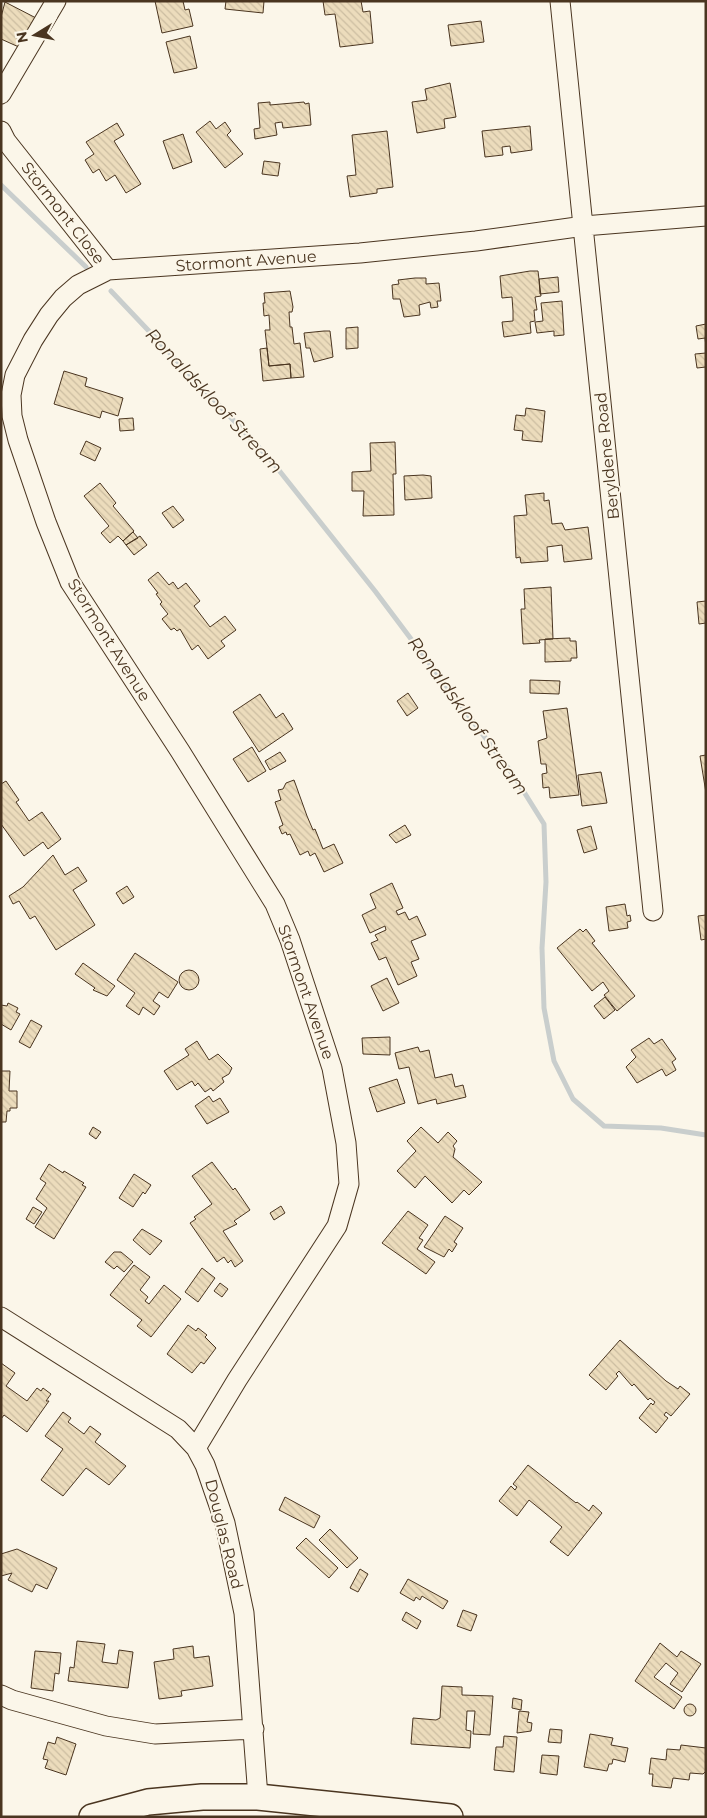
<svg xmlns="http://www.w3.org/2000/svg" width="707" height="1818" font-family="Montserrat,sans-serif">
<defs>
<pattern id="building-back-hatch" width="6" height="6" patternUnits="userSpaceOnUse" patternTransform="scale(1.25)"><rect width="6" height="6" fill="#ecdcbc"/><path d="M-1 5l2 2M0 0l6 6M5-1l2 2" fill="none" stroke="#ccbda1"/></pattern>
</defs>
<rect width="100%" height="100%" fill="#fbf6e9"/>
<g fill="none" stroke-linecap="round" stroke-linejoin="round">
<path stroke="#c9cecd" stroke-width="5" d="M1,185L86,267
M111,291L270,459L375,591L514,776L544,824L546,882L542,948L544,1008L554,1061L573,1099L604,1126L661,1128L706,1135"/>
</g>
<path fill="url(#building-back-hatch)" stroke="#4a3520" d="M155,1H183L185,10L189,9L193,26L162,33Z
M226,1H264L263,13L225,9Z
M323,1H361L363,12L370,11L373,43L340,47L335,14L325,15Z
M5,2L36,18L21,48L1,39V17Z
M481,21L484,42L451,46L448,25Z
M190,36L197,68L174,73L166,42Z
M450,83L456,117L444,119L445,128L417,133L412,102L427,100L425,89Z
M270,102V105L304,102L305,104L309,103L311,125L283,128L282,122L275,123L277,135L255,139L254,129L260,128L258,103Z
M210,121L216,129L225,122L231,131L227,135L243,154L225,168L196,132Z
M117,123L124,135L114,141L141,184L126,193L115,175L106,181L99,169L93,173L85,160L94,154L86,142Z
M530,126L532,150L511,153L510,146L502,147L503,155L485,157L482,131Z
M387,131L393,187L377,189V193L350,197L347,176L356,175L352,135Z
M183,134L192,162L173,169L163,141Z
M264,161L280,163L278,176L262,174Z
M530,271H538L541,296L535,297L537,310H534L535,321L530,322L531,333L504,337L502,322L513,321V311L512,297L502,298L500,276Z
M558,277L559,292L540,294L539,279Z
M415,278H426V284L439,283L441,301H437L438,307L431,308L430,302L419,305L420,315L404,317L400,299H393L392,285L399,284L398,280Z
M290,291L293,307L292,312H289L290,327H292L294,344L300,343L304,377L291,378L290,364L269,366L265,330H270L269,315L264,316L263,303H265L264,293Z
M562,301L564,335L554,336V331L537,333L535,322L543,321L541,303Z
M706,324V347L705,338L698,339L696,326Z
M358,327V348L346,349V328Z
M324,331H330L333,357L314,362L310,348H306L304,333Z
M267,348L269,366L290,364L291,378L263,381L260,349Z
M706,353V367L697,368L695,354Z
M64,371L87,378L85,386L123,398L118,416L102,411L100,418L54,404Z
M526,408L545,411L542,442L522,440L523,431L514,430L516,415L525,416Z
M133,418L134,430L120,431L119,419Z
M86,441L101,448L95,461L80,454Z
M395,442L396,474H393L394,515L363,516L364,491H352V472L371,471L370,443Z
M423,475L431,476L432,498L405,500L404,476Z
M100,483L116,503L113,506L134,531L123,541L118,536L110,543L101,533L109,526L84,496Z
M544,493V501L549,500L552,524L562,523L565,530L588,527L592,559L564,562L562,545L547,547L548,561L521,563L520,557L516,558L514,516L527,515L525,495Z
M173,506L184,520L173,528L162,513Z
M133,532L138,538L126,545L123,541Z
M140,536L147,545L134,555L126,545Z
M158,572L169,585L173,582L178,589L186,583L200,601L194,606L210,627L225,616L236,630L221,641L225,646L208,659L198,645L192,650L180,629L177,631L174,628L171,630L162,619L168,614L160,604L162,602L156,594L158,593L148,580Z
M551,587L553,639L539,640L540,643L523,644L521,609H525L524,589Z
M706,601V623L699,624L697,602Z
M570,638V641H576L577,658H571V661L545,662V639Z
M530,680L560,681L559,694L530,693Z
M408,693L418,708L407,716L397,701Z
M260,694L276,718L283,713L293,729L259,752L233,712Z
M567,708L579,795L550,798L549,787L543,788L542,774L547,773L546,764H541L538,741L547,738L543,711Z
M252,747L266,771L248,782L233,759Z
M280,752L286,761L270,770L265,761Z
M706,755V793L700,756Z
M601,772L607,803L582,806L578,775Z
M294,780L307,816L313,830L315,829L323,849L334,844L343,863L324,872L315,853L310,856L308,851L300,855L290,834L287,835L286,832L282,834L279,827L283,825L275,802L281,800L278,790L283,789L286,783Z
M6,781L19,800L16,802L29,821L42,812L61,839L48,849L43,842L24,856L1,824V784Z
M405,825L411,835L396,843L389,835Z
M591,826L597,849L584,853L577,830Z
M53,855L65,875L78,867L87,881L73,890L95,925L56,950L35,916L30,919L19,901L13,904L9,896L23,887Z
M392,883L403,908L396,911L398,915L405,912L409,920L417,916L426,935L411,941L419,959L411,962L417,976L398,985L386,957L379,960L371,943L378,940L375,935L386,930L385,926L370,933L362,915L376,908L370,894Z
M127,886L134,897L123,904L116,893Z
M625,904L627,916L630,915L631,921L627,922L628,928L609,931L606,907Z
M706,915V939L701,940L698,916Z
M580,929L583,932L586,929L595,941L592,943L635,996L617,1011L604,995L609,991L603,982L592,991L557,948Z
M135,953L178,982L168,998L159,992L153,1001L160,1006L154,1015L143,1007L139,1015L126,1006L135,993L117,980Z
M83,963L115,986L107,996L93,990L95,988L75,974Z
M179 980a10 10 0 1 1 20 0a10 10 0 1 1-20 0Z
M387,978L399,1003L383,1011L371,986Z
M605,997L615,1010L604,1019L594,1006Z
M8,1003L18,1008L16,1012L20,1014L11,1030L1,1024V1005L7,1006Z
M31,1020L42,1026L30,1048L19,1042Z
M390,1037V1055L363,1054L362,1038Z
M649,1038L654,1044L662,1039L676,1059L672,1062L676,1070L666,1076L662,1069L637,1083L626,1067L636,1057L631,1050Z
M197,1041L209,1060L218,1054L232,1068L229,1074L222,1078L224,1082L213,1091L211,1088L205,1092L198,1083L195,1086L192,1081L177,1090L164,1071L189,1055L185,1049Z
M418,1047L420,1052L429,1050L435,1078L452,1074L455,1087L463,1085L466,1097L437,1104L436,1099L418,1104L409,1067L399,1069L395,1053Z
M1,1071H10L9,1091H17V1108H10V1111H7L6,1122H1Z
M397,1079L405,1103L377,1112L369,1088Z
M209,1096L213,1102L220,1098L229,1112L207,1124L195,1106Z
M93,1127L101,1132L96,1139L89,1134Z
M421,1127L438,1143L448,1132L457,1141L453,1146L455,1149L453,1157L482,1182L469,1195L464,1190L452,1203L425,1176L415,1188L397,1171L416,1151L407,1141Z
M212,1162L233,1190L235,1188L250,1210L234,1221L237,1224L223,1231L243,1261L235,1267L231,1260L228,1263L224,1257L217,1262L190,1223L196,1219L194,1217L212,1204L192,1176Z
M49,1164L63,1173L64,1171L84,1183L82,1185L86,1187L54,1239L35,1227L47,1208L36,1199L46,1183L40,1179Z
M134,1174L151,1185L145,1194L143,1192L133,1207L119,1198Z
M281,1206L285,1213L274,1220L270,1213Z
M33,1207L42,1212L34,1224L26,1219Z
M408,1211L428,1225L419,1238L423,1240L417,1249L435,1262L426,1274L382,1243Z
M445,1216L463,1228L454,1242L457,1244L452,1252L449,1249L444,1257L424,1247Z
M142,1229L162,1241L150,1255L133,1240Z
M114,1252H121L133,1262L124,1272L117,1266L114,1269L105,1262Z
M134,1265L150,1277L140,1290L148,1297L145,1301L149,1304L164,1285L181,1299L151,1337L137,1326L142,1320L110,1295Z
M202,1268L215,1278L198,1302L185,1292Z
M220,1283L228,1289L222,1297L214,1291Z
M188,1325L196,1331L198,1328L207,1335L205,1337L216,1348L204,1364L201,1362L192,1373L167,1354Z
M620,1340L666,1381L678,1389L680,1386L690,1394L671,1416L666,1412L664,1415L668,1418L656,1433L639,1418L651,1403L653,1405L655,1402L650,1398L648,1400L634,1384L632,1386L619,1371L616,1374L618,1376L606,1390L589,1375Z
M1,1363L15,1373L6,1386L27,1401L37,1388L41,1391L43,1388L51,1394L46,1401H49L27,1432L4,1415L1,1419Z
M63,1412L71,1418L68,1422L84,1434L90,1426L101,1434L95,1442L126,1466L109,1485L86,1468L63,1496L41,1480L63,1449L45,1436Z
M528,1465L576,1503L577,1502L589,1511L593,1505L602,1513L568,1556L550,1542L562,1527L529,1500L517,1516L499,1501L511,1486L515,1490L517,1487L513,1484Z
M285,1497L320,1516L314,1528L279,1510Z
M330,1529L358,1558L347,1568L319,1540Z
M306,1538L338,1568L329,1578L296,1548Z
M17,1549L57,1568L47,1589L36,1584L32,1592L8,1580L12,1573L1,1576V1554Z
M360,1569L368,1574L358,1592L350,1588Z
M408,1579L448,1601L443,1609L422,1596L420,1600L416,1597L414,1601L400,1593Z
M463,1610L477,1615L471,1631L457,1626Z
M406,1612L421,1621L417,1629L402,1620Z
M77,1641L105,1644L102,1662L117,1664L119,1650L133,1652L128,1688L68,1681L70,1667L74,1668Z
M660,1643L677,1657L681,1651L701,1664L682,1692L670,1684L678,1673L666,1663L654,1677L682,1697L674,1709L635,1681Z
M193,1646L194,1658L209,1656L213,1686L181,1691L182,1696L159,1699L154,1662L174,1659L173,1649Z
M35,1651L61,1653L59,1674L55,1673L53,1691L31,1688Z
M442,1686L462,1687V1695L493,1696L490,1735L473,1734L475,1711H467L466,1730L471,1731L470,1748L411,1744L413,1718L436,1720L440,1718Z
M513,1698L522,1700L521,1710L512,1708Z
M684 1710a6 6 0 1 1 12 0a6 6 0 1 1-12 0Z
M519,1711L529,1712L527,1722L532,1723L531,1731L517,1733Z
M550,1729L562,1730L561,1743L548,1742Z
M590,1734L613,1738L611,1745L628,1748L625,1762L613,1759L612,1764H609L607,1771L584,1767Z
M504,1736L517,1737L514,1772L494,1770L496,1747H503Z
M57,1737L76,1744L66,1775L45,1768L48,1760L43,1759L48,1742L55,1744Z
M681,1745L706,1748V1771L703,1774L690,1773L689,1780L673,1778L671,1788L652,1786L653,1774H649L651,1758L666,1760L667,1749L680,1750Z
M542,1755L559,1756L557,1775L540,1773Z"/>
<g fill="none" stroke-linecap="round" stroke-linejoin="round">
<defs>
<path id="minor" d="M560,1L653,911
M1,94L56,1
M1,131L6,141L108,270
M1,1317L178,1429L196,1448L205,1465L225,1523L244,1613L258,1797
M196,1448L237,1380L337,1226L349,1184L346,1143L332,1068L290,940L275,904L180,751L70,582L46,522L18,440L12,416L11,395L15,375L33,340L49,315L63,298L78,285L108,270L360,253L476,241L584,226L706,216
M1,1695L12,1700L106,1726L155,1734L254,1729"/>
<path id="major" d="M92,1817L148,1802L202,1797H258L450,1817"/>
</defs>
<use href="#minor" stroke="#4a3520" stroke-width="21"/>
<use href="#major" stroke="#4a3520" stroke-width="28"/>
<use href="#minor" stroke="#fbf6e9" stroke-width="19"/>
<use href="#major" stroke="#fbf6e9" stroke-width="25"/>
</g>
<g text-anchor="middle" dominant-baseline="central" stroke-width="4" stroke-linejoin="round" paint-order="stroke">
<g font-size="16" fill="#4a3520" stroke="#fbf6e9">
<text transform="translate(63 213) rotate(52)">Stormont Close</text>
<text transform="translate(246 261) rotate(-4)">Stormont Avenue</text>
<text transform="translate(607 456) rotate(-96)">Beryldene Road</text>
<text transform="translate(109 640) rotate(58)">Stormont Avenue</text>
<text transform="translate(306 992) rotate(71)">Stormont Avenue</text>
<text transform="translate(224 1534) rotate(76)">Douglas Road</text>
</g>
<g font-size="18" font-style="italic" fill="#4a3520" stroke="#fbf6e9">
<text transform="translate(214 401) rotate(47)">Ronaldskloof Stream</text>
<text transform="translate(468 716) rotate(54)">Ronaldskloof Stream</text>
</g>
</g>
<rect width="707" height="1818" fill="none" stroke="#4a3520" stroke-width="5"/>
<g transform="translate(35 35) rotate(260)" stroke="#fbf6e9" stroke-width="4" paint-order="stroke">
<path d="M0-4L9 19L0 12L-9 19Z" fill="#4a3520"/>
<text y="-8" font-size="14" font-weight="bold" text-anchor="middle" fill="#4a3520">N</text>
</g>
</svg>
